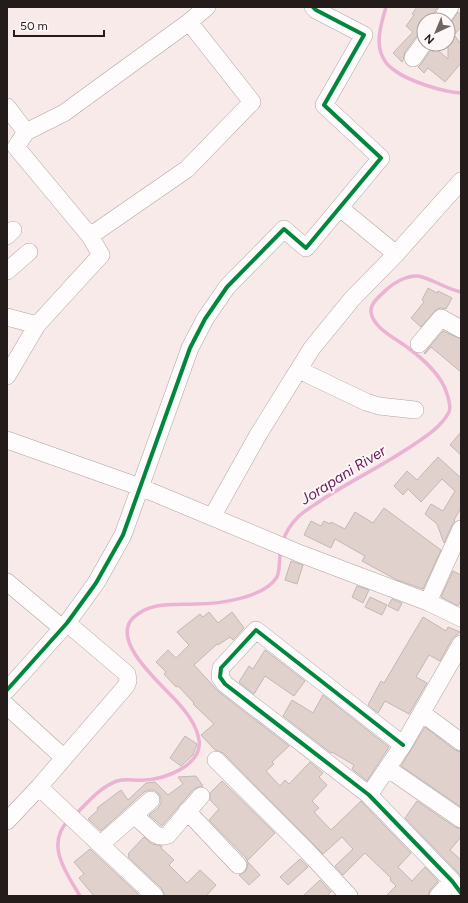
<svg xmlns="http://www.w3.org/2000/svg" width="468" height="903" font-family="Figtree,sans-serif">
<rect width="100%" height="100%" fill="#f7eae8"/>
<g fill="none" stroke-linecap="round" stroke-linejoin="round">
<path stroke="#ebb2d4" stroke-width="3.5" d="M386,7C382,21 376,39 381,53C383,59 388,66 394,70C408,81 443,92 461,93
M283,542C285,533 291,524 298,517C305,510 315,505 323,499C354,479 388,463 419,441C430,434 443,424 449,412C451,407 449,400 447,394C442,375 423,359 407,347C395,338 373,328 371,312C370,303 380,296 386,290C393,283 407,275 418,276C433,279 446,289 461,292
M75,815C87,803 100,787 117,781C126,778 135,781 144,780C164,780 203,765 199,740C197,727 188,714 179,704C165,687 109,642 133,618C150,601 175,605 196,604C219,604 264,598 277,577C280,571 279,557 281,550
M69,820C44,844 67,874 80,896"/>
</g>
<path fill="#e0d1cc" stroke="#c1b8b5" d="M417,7H438L433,14L431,20H424V33L420,34L416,37L405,52L403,60L402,62L393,53L413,32L406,26L414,15L412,14Z
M458,12L461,15V27L454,35L461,44V63L445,82L428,68L424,73L418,67L421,64L433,46L448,59V27Z
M428,288L437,293L438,291L452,298L446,309L441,308L437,309L421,327L411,318L424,302L422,300Z
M443,331L461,339V372L431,347L425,354L424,353Z
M461,432V455L450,445Z
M438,457L461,478V508L454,520L455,521L452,525L444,543L437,524L425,514L431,504L443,511L455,491L442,479L421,502L408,489L403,495L394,486L407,471L417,480Z
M384,508L441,550L423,589L397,580L362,561L365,556L335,539L331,548L304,535L311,521L321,526L324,521L330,524L331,522L345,529L355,512L373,523Z
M291,561L303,565L297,584L285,580Z
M453,571L461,575V600L458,606L441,597Z
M357,586L369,590L363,603L352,597Z
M370,597L387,605L382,615L365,607Z
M392,599L402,603L398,611L388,606Z
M209,612L218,623L232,612L244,628L233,640L230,637L218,645L217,644L194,665L219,692L289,746L272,762L274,764L266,771L280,786L285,780L289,784L310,762L323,773L319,777L327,785L312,801L319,808L314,812L331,830L361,801L411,853L398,867L412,881L425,867L438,881L430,890L428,896H386L396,886L390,880L391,878L365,853L343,875L335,866L353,849L342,837L323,854L223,753L215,750L201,735L214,724L193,704L194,703L178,686L176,687L164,674L166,672L156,662L168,650L176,658L189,645L177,632L200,614L203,617Z
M423,617L446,631L448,627L460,632L452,639L440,661L429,655L416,677L427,683L409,714L385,701L378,713L368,705L381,681L384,683Z
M265,650L305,681L294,696L265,676L254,694L239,682L249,666L253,669Z
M323,695L389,747L367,781L352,769L354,765L332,752L331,753L283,716L292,700L313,713Z
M425,727L455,750L461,752V807L401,766Z
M185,736L197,744L193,755L181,766L170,758Z
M196,776L203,786L198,787L193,790L162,826L149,815L158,808L161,803V798L159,794L154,790H149L144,792L101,831L88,819L98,810L97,808L121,790L128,800L146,783L155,782L168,795L183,784L178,777Z
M222,781L275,833L247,861L260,875L249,885L239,875L245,872L247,868L248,863L246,858L209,820L219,809L210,800V793Z
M417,801L455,827L461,829V837L450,850L461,860V876L405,818Z
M144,837L152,844L162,846L161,848L174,860L169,865L187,883L200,870L216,885L206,896H165L162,889L128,857L129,855L128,854Z
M90,849L138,894L137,896H94L79,878L84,874L74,862Z
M300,859L308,867L288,885L280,877Z
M320,880L331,892L327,896H303Z"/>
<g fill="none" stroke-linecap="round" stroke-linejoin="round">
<defs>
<path id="minor" d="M441,20L450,7
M413,58L424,43
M7,107L26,132
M340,208L396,254
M7,236L13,230
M90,236L187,169L252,102L189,22
M7,271L29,252
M7,317L37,325
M419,344L441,318L461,329
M299,370L366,402L379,406L415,410
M7,376L37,325L101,255L90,236L16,147L26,132L64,113L189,22L207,7
M7,440L140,487L301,554L428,602L461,618
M212,517L258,435L312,348L352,299L396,254L461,181
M7,582L62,628
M428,602L461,529
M7,690L67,623L96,583L123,535L190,348L205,319L227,287L284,229L306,248L381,158L324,105L364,35L316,10L313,7
M7,706L64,758
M422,713L461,742
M403,745L256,630L221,668L220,677L225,684L369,795L452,881L461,893
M216,760L308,852L349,896
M387,768L461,819
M39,787L155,896
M369,795L403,745L461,644
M187,811L238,865
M134,815L155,834C160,837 163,837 168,835L201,796
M7,821L39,787L126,686L128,681L127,674L67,623
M101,844L151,800
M438,896L452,881"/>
</defs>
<use href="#minor" stroke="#aea5a3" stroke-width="18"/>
<use href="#minor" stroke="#fefcfc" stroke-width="17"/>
<defs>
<path id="cycleway" d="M7,690L67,623L96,583L123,535L190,348L205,319L227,287L284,229L306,248L381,158L324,105L364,35L316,10L313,7
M403,745L256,630L221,668L220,677L225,684L369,795L452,881L461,893"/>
</defs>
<use href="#cycleway" stroke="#fdf8f7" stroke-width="6"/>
<use href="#cycleway" stroke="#00873e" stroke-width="4"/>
</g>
<g text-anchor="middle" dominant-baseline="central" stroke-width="4" stroke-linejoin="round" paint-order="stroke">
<g font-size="15" font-style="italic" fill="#6d1556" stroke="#fdf8f7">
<text transform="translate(343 475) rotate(-32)">Jorapani River</text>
</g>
</g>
<rect width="468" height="903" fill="none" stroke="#241c1a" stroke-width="16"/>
<g transform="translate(436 32) rotate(224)"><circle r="19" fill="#fdf8f7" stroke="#a6a09f"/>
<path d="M0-3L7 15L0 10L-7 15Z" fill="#6e6462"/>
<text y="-6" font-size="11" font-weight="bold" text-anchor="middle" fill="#241c1a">N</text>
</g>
<path d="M14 30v6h90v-6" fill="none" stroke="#241c1a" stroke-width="2"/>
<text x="20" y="30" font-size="12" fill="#241c1a" stroke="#fdf8f7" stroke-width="3" paint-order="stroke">50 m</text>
</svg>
